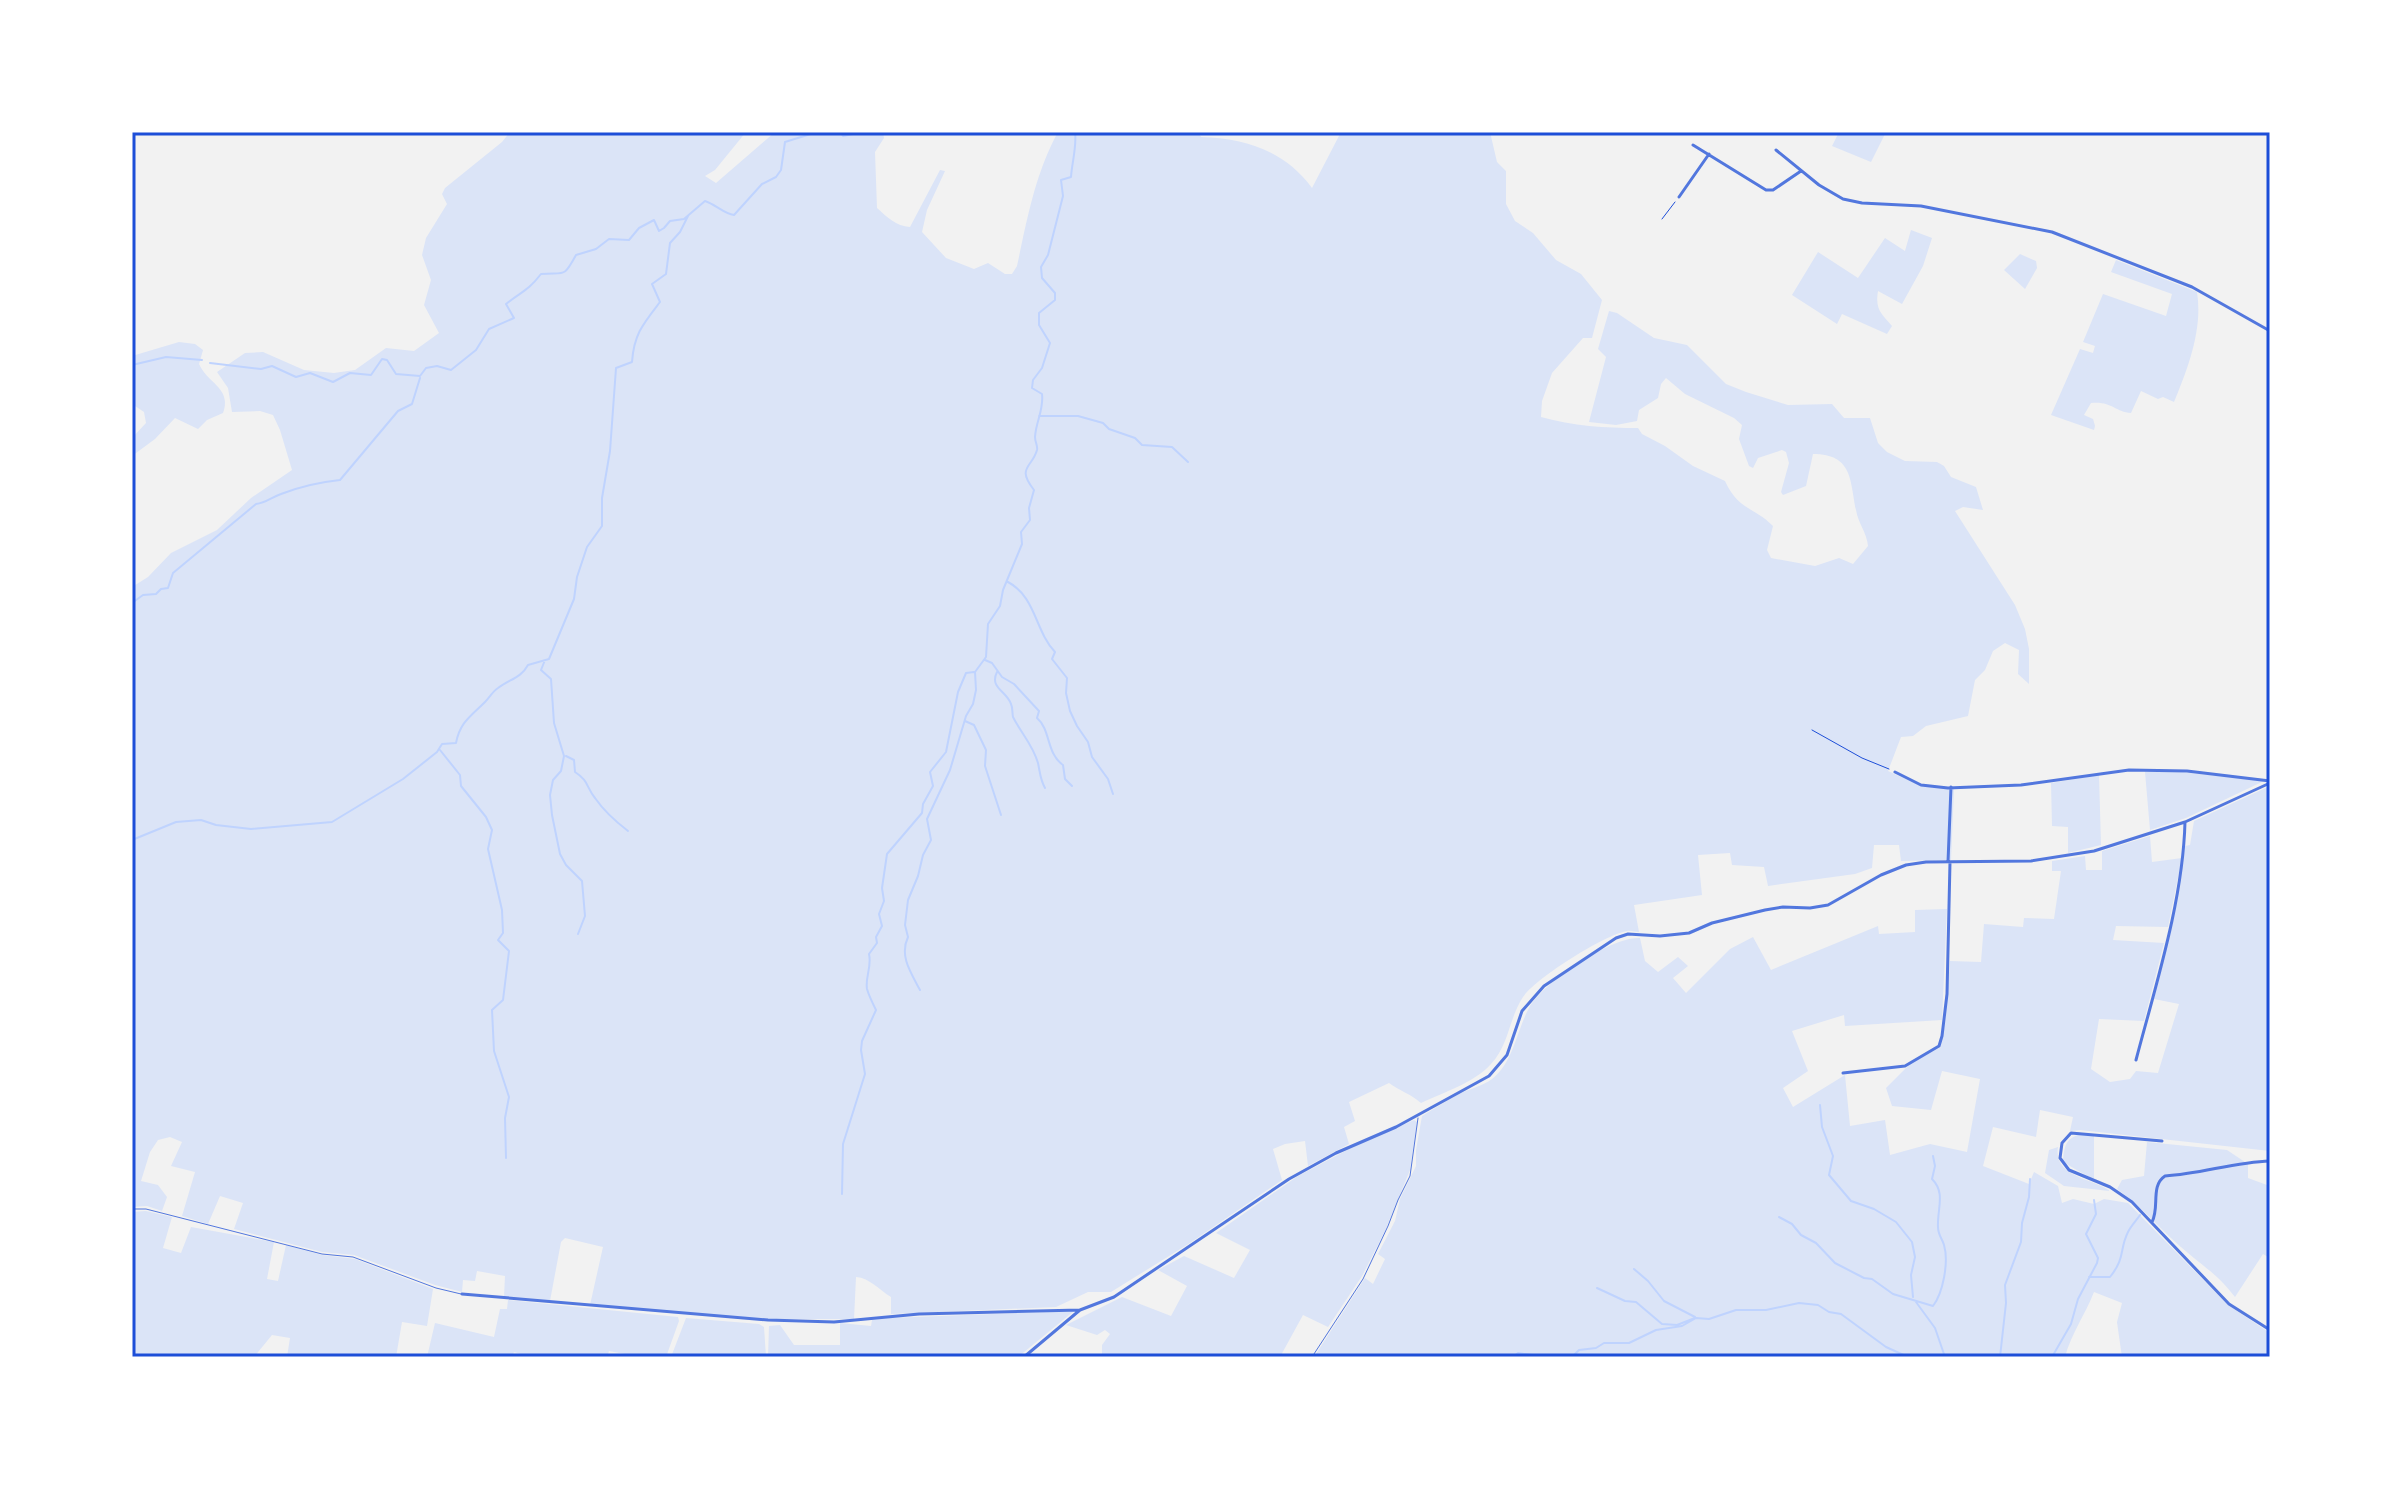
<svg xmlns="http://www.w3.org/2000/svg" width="2402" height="1489" font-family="Ubuntu,sans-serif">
<rect width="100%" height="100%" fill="#f2f2f2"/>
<path fill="#dbe4f7" d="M510,132H746L715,170L705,176L716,183L775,132H883L884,138L875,152L877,208C887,217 896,226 910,227L940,170L945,171L927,210L922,232L946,258L974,269L988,263L1005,274H1012L1017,266C1027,220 1035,174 1058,132H1198L1201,137C1245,138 1285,151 1312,188L1341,132H1490L1497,162L1506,171V204L1515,221L1533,233L1556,260L1581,274L1602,300L1592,338H1583L1552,373L1542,401L1541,417C1573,426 1605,428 1638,428L1642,434L1665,446L1693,466L1725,481C1739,511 1753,506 1773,526L1767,550L1771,558L1815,566L1839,558L1853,564L1868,546C1867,533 1858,523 1856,510C1850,481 1853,454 1813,454L1806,486L1783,495L1781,492L1789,463L1786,452L1782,450L1758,458L1753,468L1749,466L1739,439L1742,425L1734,418L1685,394L1666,378L1661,384L1658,398L1639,410L1637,421L1616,425L1589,422L1606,357L1598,349L1609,311L1617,313L1654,338L1687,345L1726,384L1746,392L1788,405L1832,404L1844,418H1870L1878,443L1887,452L1905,461L1937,462L1944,466L1951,477L1976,487L1983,510L1963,507L1955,511L2015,605L2025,629L2029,649V684L2018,674L2019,650L2005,643L1993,651L1985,670L1975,680L1968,716L1926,726L1913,736L1901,737L1888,771L1921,786L1954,789L1951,860L1901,861L1899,845H1874L1872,868L1855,874L1768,886L1764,867L1732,865L1730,853L1698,855L1702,895L1634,905L1639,932C1636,932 1630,930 1627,931C1604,935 1536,978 1523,997C1509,1018 1509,1045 1491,1064C1474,1083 1444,1092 1421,1103C1411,1094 1400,1091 1389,1083L1349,1102L1355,1121L1344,1127L1349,1144L1308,1166L1305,1141L1285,1144L1273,1149L1282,1180L1190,1243L1111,1292H1088L1056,1307L891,1314V1297C879,1290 870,1278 856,1277L854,1319H768L590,1305L603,1247L565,1238L561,1242L550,1301L504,1297L505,1276L477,1271L475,1281L463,1280L462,1292L435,1285L354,1255L322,1252L234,1229L243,1203L220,1196L208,1224L182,1216L195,1172L171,1166L182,1142L170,1137L158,1140L150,1152L141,1181L158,1185L167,1197L162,1211L147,1206L132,1207V587L148,577L171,553L217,530L251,498L292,470L280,430L273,415L260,411L232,412L228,388L217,372L245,353L263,352L304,370L334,373L355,370L386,348L414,351L439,333L424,305L431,280L422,255L426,238L447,204L442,194L445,188L502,142Z
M1839,132H1886L1871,162L1832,146Z
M1911,230L1932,238L1923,266L1902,304L1878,291C1875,310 1881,313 1892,326L1887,334L1842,314L1837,324L1792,295L1818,252L1858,278L1885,238L1905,251Z
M2020,254L2036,261L2037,268L2025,289L2004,270Z
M2116,260L2197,292C2203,329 2188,368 2174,402L2163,397L2158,399L2141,391L2131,413C2115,412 2112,401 2091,403L2084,415L2093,419L2095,426L2094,430L2051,415L2080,349L2093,353L2095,346L2083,342L2103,294L2166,316L2172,294L2111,272Z
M179,342L195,344L203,350L199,364C208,384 232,388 223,413L207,420L198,429L175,418L155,439L132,456V438L146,423L144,412L132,404V356Z
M2172,771L2264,781L2186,818L2150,830L2145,772Z
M2099,775L2101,845L2068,853V827L2052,826L2051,783Z
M2270,786V1151L2080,1130L2070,1131L2073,1117L2040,1110L2036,1137L1993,1127L1983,1166L2029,1184L2034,1172L2058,1186L2062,1203L2073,1199L2094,1204L2104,1199L2128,1203L2228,1305L2270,1333V1357H2122L2117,1322L2122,1303L2094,1292C2085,1315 2071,1334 2065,1357H1314L1365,1278L1373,1284L1385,1259L1378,1254L1395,1221L1400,1199L1416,1166V1150L1422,1116C1434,1109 1446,1101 1459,1094C1469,1089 1483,1086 1492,1079C1513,1063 1517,1030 1529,1008C1543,982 1612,936 1640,938L1645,961L1658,972L1678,957L1688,966L1673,978L1686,993L1730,949L1753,937L1771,970L1878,926L1879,934L1915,932V910L1947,909L1942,1020L1845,1026L1844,1015L1792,1031L1808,1071L1783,1088L1793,1107L1845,1075L1850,1126L1885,1120L1890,1155L1930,1144L1967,1152L1980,1079L1942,1071L1931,1110L1892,1106L1886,1088L1911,1063L1939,1048L1945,1025L1950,961L1981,962L1984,924L2023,927L2024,918L2054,919L2061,871H2052V861L2085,856L2086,870H2102V851L2150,836L2152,862L2182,858L2168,927L2116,926L2113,940L2164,943L2144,1021L2099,1019L2091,1069L2110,1082L2130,1079L2136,1071L2158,1073L2179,1004L2154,999L2172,927L2185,846L2190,845L2194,821Z
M1414,1120L1417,1122L1410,1170L1385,1231L1362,1276L1328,1327L1303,1315L1280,1357H1102V1345L1110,1334L1105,1330L1097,1335L1066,1325L1122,1297L1171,1316L1187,1286L1158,1270L1184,1256L1234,1278L1250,1250L1216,1233L1298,1176L1349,1149Z
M2084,1134L2094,1135V1180L2063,1162C2064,1146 2066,1136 2084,1134Z
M2147,1142L2227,1150L2248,1164V1178L2267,1185L2270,1184V1258L2263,1254L2235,1297C2217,1274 2209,1271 2188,1253C2163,1233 2144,1208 2117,1189L2122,1180L2144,1176Z
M2058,1147C2053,1177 2092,1178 2110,1191L2064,1186L2045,1173L2049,1150Z
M146,1211L172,1217L163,1248L181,1253L191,1227L274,1242L267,1279L278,1281L286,1245L322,1255L355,1259L433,1289L427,1326L402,1322L396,1357H287L290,1338L272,1335L254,1357H132V1212Z
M508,1300L678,1317L679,1321L666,1357H641L609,1351L607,1357H531L514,1352L512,1357H427L435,1323L494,1337L500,1309H507Z
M1074,1311L1018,1357H768L769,1326L780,1325L794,1345H840V1323L871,1326L872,1320L889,1318Z
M686,1318L759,1324L764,1327L766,1357H671Z"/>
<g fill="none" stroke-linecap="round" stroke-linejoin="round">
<path stroke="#bfd3fe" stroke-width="2" d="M840,132L843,136L853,134L854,132
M210,363L261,369L272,366L296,377L310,373L333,382L350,373L371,375L382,359L387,360L396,374L420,376L426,368L437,366L451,370L476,350L489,329L514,318L506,304C522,291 527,292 541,274C565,272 563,279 576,255L596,249L609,239L629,240L639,228L654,220L659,231L664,228L670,221L684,219L705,201C715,204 724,214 734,215L762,184L776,177L781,170L785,142L817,132
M132,365L166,357L202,360
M1039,416H1078L1103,423L1109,429L1135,438L1142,445L1172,447L1188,462
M1008,582C1036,597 1035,631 1055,652L1052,659L1067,678L1066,693L1070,711L1077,726L1088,742L1092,757L1108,779L1113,794
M132,603L143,595L156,594L161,589L168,588L173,573L256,504C266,503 272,497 281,494C299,487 321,482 340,480L398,411L412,404L420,378
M545,660L541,670L551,679L554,723L564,756L561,771L553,780L550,795L552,815L560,854L566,865L582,881L585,916L578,934
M985,660L992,663L1002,677L1014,684L1039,711L1037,718C1051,730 1046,753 1063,765L1065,779L1072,786
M997,672C989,688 1007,691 1011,704C1013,708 1012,713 1013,717C1021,733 1033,745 1038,763C1040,772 1040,779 1045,788
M965,721L974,725L986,750L985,766L1001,815
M440,750L460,775L461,786L486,817L492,830L488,849L502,910L503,933L498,940L509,951L503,1000L492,1010L494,1051L509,1097L505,1118L506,1158
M566,756L574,760L575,772C589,781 586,787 595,798C604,811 615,821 628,831
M132,840L176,822L201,820L216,825L251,829L332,822L403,779L437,752L442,744L456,743C460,722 471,716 485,702C490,697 493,691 498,688C510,679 521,678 528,665L549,659L574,599L577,577L587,547L602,526V498L610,451L616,368L632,362C634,334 643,324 660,302L652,284L666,274L670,243L680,232L688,216
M920,990C911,973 899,956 908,937L905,925L908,900L918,876L923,855L931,840L927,819L950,770L966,716L973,704L976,690L975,672L986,657L988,624L1000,606L1003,590L1022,544L1021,532L1030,520L1029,508L1034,490C1016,467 1032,468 1037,450C1038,446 1035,442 1035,437C1036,421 1044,410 1042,394L1032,388L1033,380L1042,368L1050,343L1039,325V313L1055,300V293L1042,278L1041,267L1048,255L1063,196L1061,180L1071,177C1072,162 1077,146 1075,132
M1820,1105L1822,1127L1833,1156L1829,1175L1851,1201L1874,1209L1896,1222L1912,1242L1915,1257L1911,1275L1913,1297
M842,1194L843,1144L865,1074L861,1050L862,1041L876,1010C873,1004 869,996 867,989C865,977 872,967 869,954L877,943L876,937L882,926L879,914L884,901L882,888L887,854L922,813L923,804L933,786L930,772L946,752L958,692L966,673L974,672
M1779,1217L1792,1224L1801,1235L1816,1243L1835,1263L1864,1278L1872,1279L1893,1294L1933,1306C1943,1293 1949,1262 1944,1245C1942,1238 1938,1235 1938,1227C1937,1209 1946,1193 1932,1179L1935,1166L1933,1156
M1634,1269L1648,1281L1664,1301L1695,1317
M2089,1277H2110C2126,1257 2119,1250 2128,1232C2131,1226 2136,1221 2140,1215
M1597,1288L1625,1301L1636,1302L1662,1324L1677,1325L1695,1318
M1916,1302L1935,1328L1945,1357
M1513,1357L1518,1353L1546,1357
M1572,1357L1579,1350L1596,1348L1604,1343H1629L1656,1330L1682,1326L1696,1318L1709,1319L1736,1310H1766L1799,1303L1818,1305L1829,1312L1841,1314L1886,1347L1908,1357
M2000,1357L2006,1303L2005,1285L2021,1242L2022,1223L2029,1197L2030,1179
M2052,1357L2071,1324L2078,1299L2097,1263L2098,1258L2086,1234L2096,1214L2094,1200"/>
<path stroke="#1d4ed8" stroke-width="1" d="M1662,219L1675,202
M1812,730L1862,758L1889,769"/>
<path stroke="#5277de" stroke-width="1" d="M132,1209H146L322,1254L353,1257L436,1288L461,1294
M1312,1357L1363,1279L1388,1226L1398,1200L1410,1176L1418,1118"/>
<path stroke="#5277de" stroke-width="3" d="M1693,145L1766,190H1773L1801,171
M1776,150L1819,185L1843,199L1862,203L1921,206L2052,232L2192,287L2270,331
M1679,197L1709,154
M1895,772L1921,785L1948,788L2021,785L2129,770L2187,771L2270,781
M1948,862L1951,787
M2136,1060C2156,984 2183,900 2185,822
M1843,1073L1905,1066L1939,1046L1942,1036L1947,994L1950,862
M2162,1141L2071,1133L2062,1143L2060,1158L2069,1170L2110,1187L2132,1202L2229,1304L2270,1330
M2152,1222C2160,1207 2150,1186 2165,1176C2201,1174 2234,1162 2270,1161
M462,1294L768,1320L834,1322L919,1314L1080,1310
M1024,1357L1080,1310L1114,1297L1289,1179L1336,1153L1396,1127L1489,1076L1507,1055L1522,1011L1544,986L1616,938L1628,934L1660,936L1689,933L1712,923L1765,910L1783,907L1810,908L1828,905L1881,875L1906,865L1926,862L2031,861L2094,851L2185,822L2270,783"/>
</g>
<rect width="2402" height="1489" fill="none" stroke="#ffffff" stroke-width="268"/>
<rect x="134" y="134" width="2134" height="1221" fill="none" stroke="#1d4ed8" stroke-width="3"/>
</svg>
